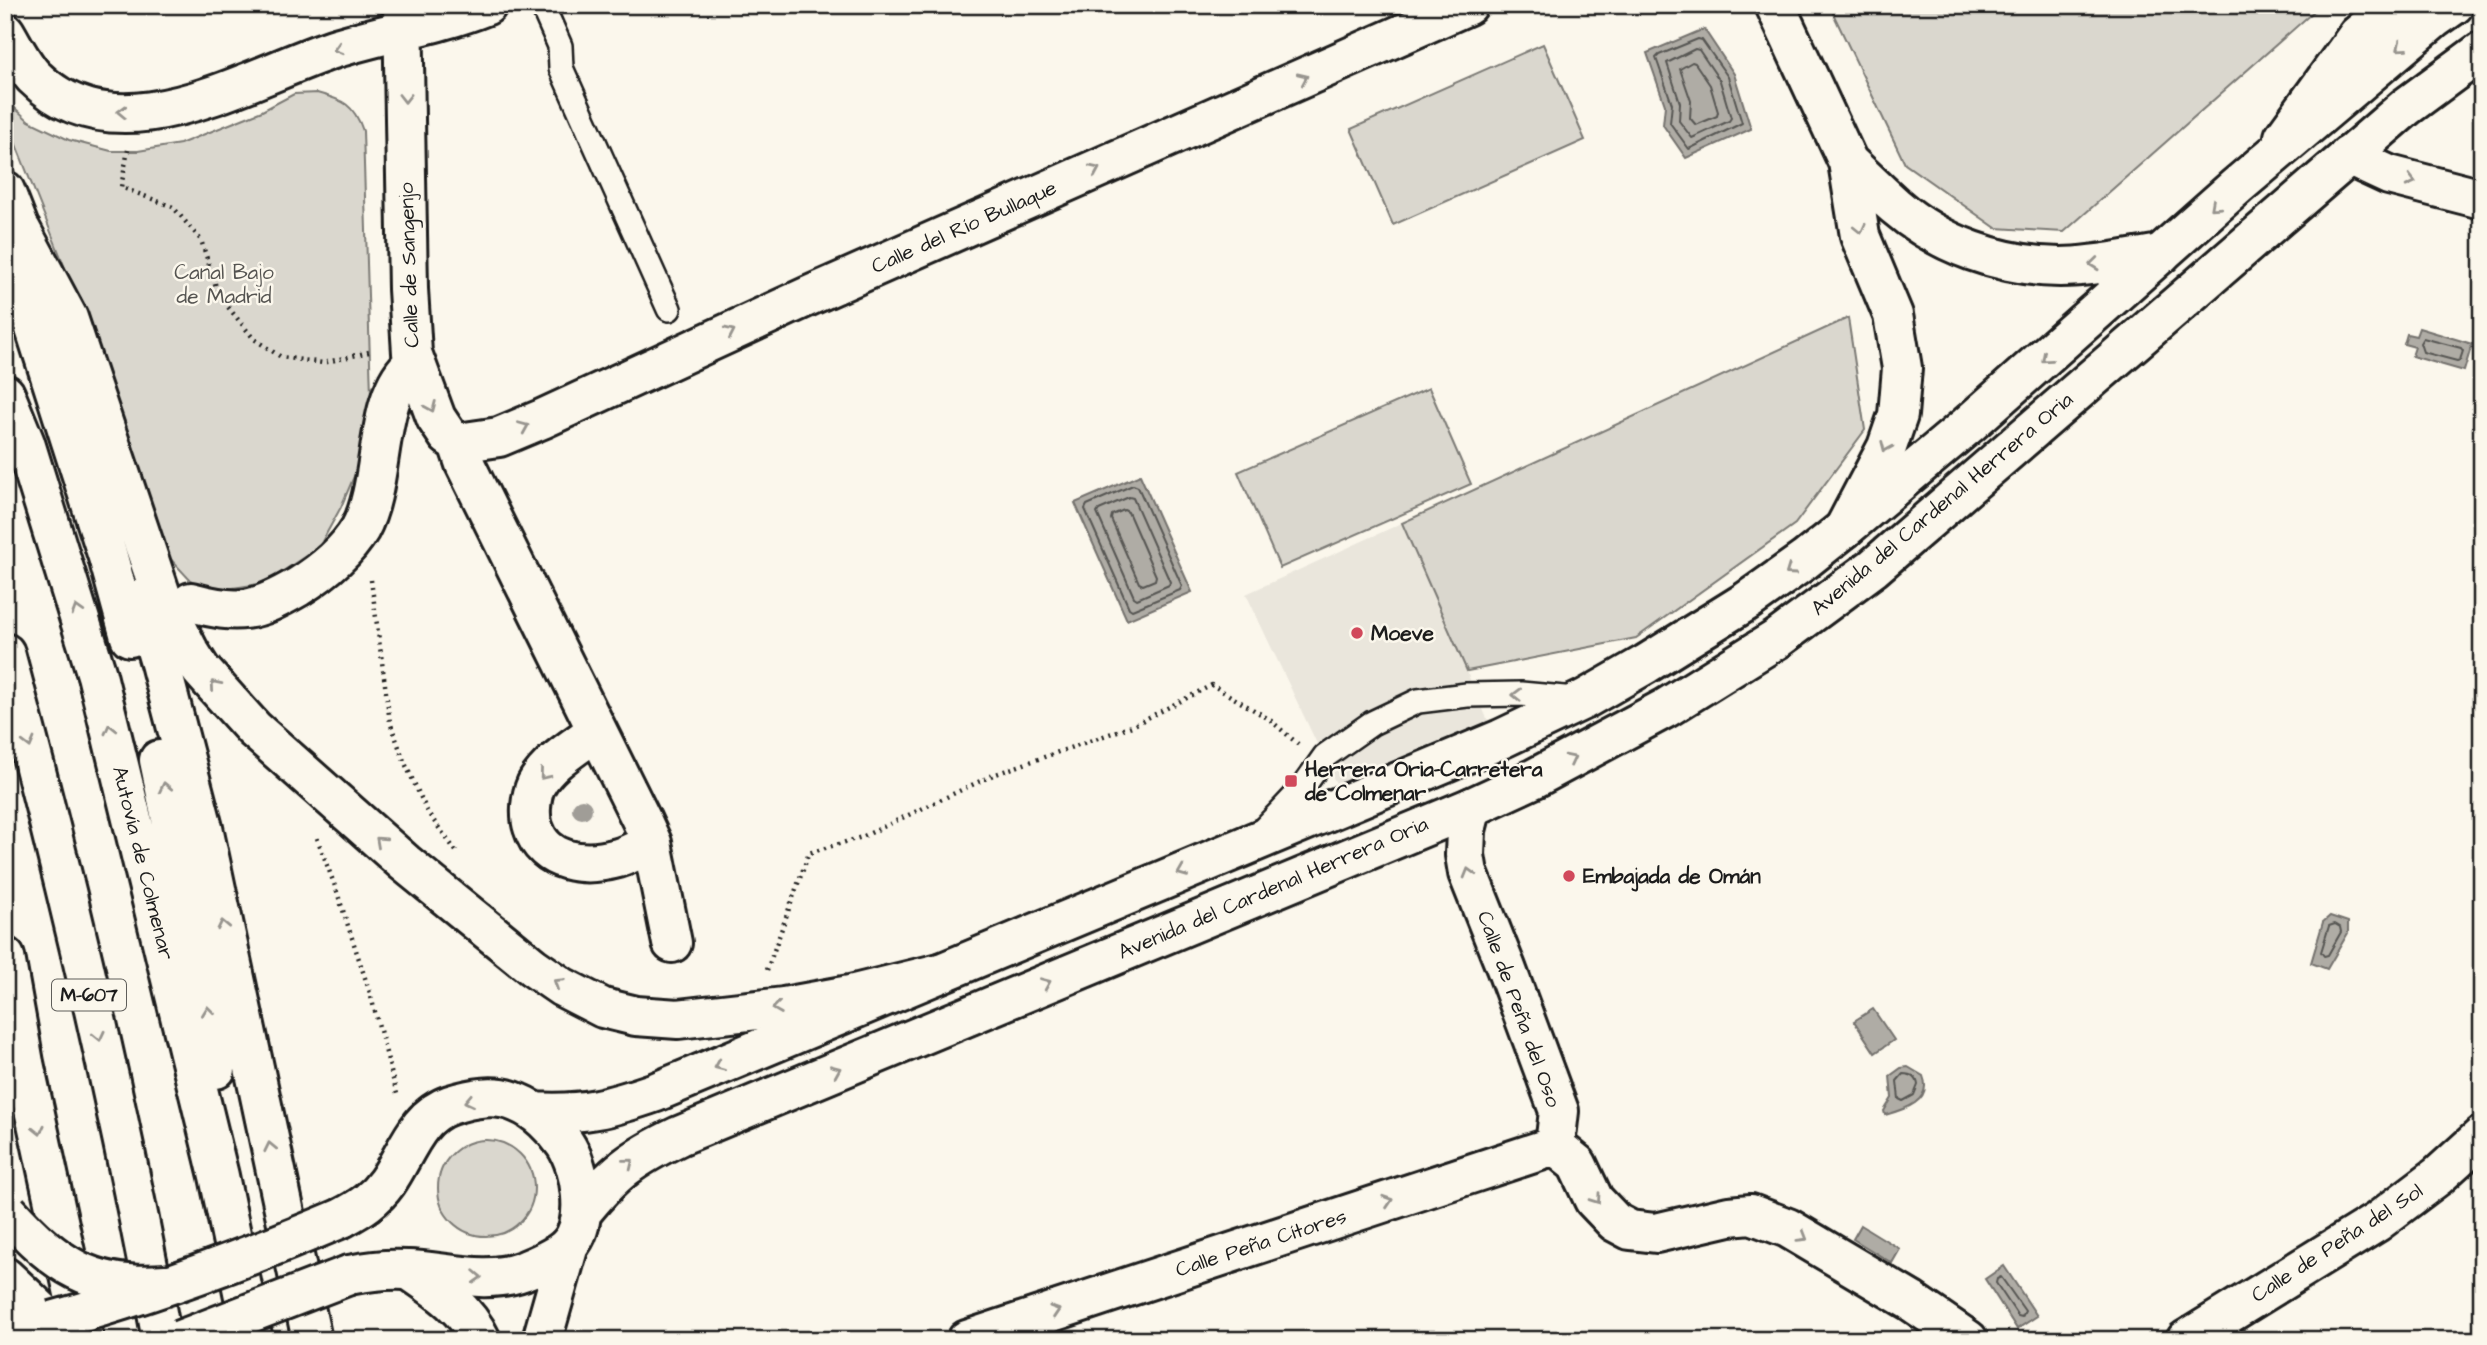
<svg xmlns="http://www.w3.org/2000/svg" width="2487" height="1345" font-family="'Architects Daughter',sans-serif">
<rect width="100%" height="100%" fill="#fbf7ec"/>
<filter id="ink" filterUnits="userSpaceOnUse"><feTurbulence type="fractalNoise" baseFrequency=".0143" numOctaves="2"/><feDisplacementMap in="SourceGraphic" scale="14" xChannelSelector="R" yChannelSelector="G"/><feConvolveMatrix kernelMatrix="1 2 1 2 8 2 1 2 1" color-interpolation-filters="sRGB"/></filter>
<g filter="url(#ink)">
<path fill="#eae6dc" d="M1402,523L1489,723L1339,790L1246,594Z"/>
<path fill="#dad7ce" stroke="#7b7a75" stroke-width="2" d="M1829,5H2321L2064,232L1996,228L1905,164Z
M1543,44L1585,140L1393,225L1351,129Z
M317,93C343,100 354,104 363,131L371,395L361,460L341,507L319,547L265,583L213,591L190,580L165,553L132,453L62,260L5,117V99L29,121L69,140L111,151H138L180,144L262,111L294,94Z
M1848,318L1865,430L1795,524L1636,638L1467,671L1402,523Z
M1429,388L1471,484L1280,568L1238,472Z
M438 1188a48 48 0 1 1 96 0a48 48 0 1 1-96 0Z"/>
<path fill="#afaca5" stroke="#74726e" stroke-width="2" d="M1704,29L1734,74L1751,129L1686,158L1663,125L1665,105L1647,53Z
M2419,328L2472,344L2464,371L2412,356L2415,347L2404,344L2407,334L2416,336Z
M1140,475L1192,592L1127,620L1075,503Z
M2330,916L2348,922V933L2327,969L2311,963L2323,922Z
M1873,1009L1894,1040L1875,1053L1854,1021Z
M1908,1067L1923,1076C1933,1101 1904,1110 1885,1115L1884,1111L1892,1098L1890,1076L1901,1068Z
M1861,1225L1900,1249L1892,1263L1853,1239Z
M2004,1266L2037,1316L2017,1329L1985,1279Z"/>
<g fill="none" stroke-linecap="round" stroke-linejoin="round">
<path stroke="#575653" stroke-width="2" d="M1698,39L1702,40L1728,77L1742,123L1689,149L1670,123L1672,104L1656,58L1659,55Z
M1695,49L1699,50L1720,81L1731,118L1729,121L1692,138L1679,121L1680,103L1667,63Z
M1692,62L1695,63L1710,85L1718,112L1717,116L1696,125L1690,118L1691,101L1680,69Z
M2423,338L2461,348L2463,351L2460,360L2457,361L2423,352L2420,343Z
M1133,485L1138,487L1182,586L1180,590L1132,610L1129,608L1085,509L1087,505Z
M1129,497L1133,498L1170,582L1169,585L1137,599L1134,597L1097,513L1099,510Z
M1124,510L1128,512L1156,576L1155,580L1143,585L1139,583L1111,519L1112,515Z
M2335,924L2340,927L2341,932L2328,955L2324,956L2321,952L2329,926Z
M1903,1074C1911,1074 1917,1077 1918,1085L1914,1095L1903,1101L1899,1099L1897,1081Z
M2001,1277L2025,1311L2022,1317L2018,1316L1996,1283L1997,1279Z"/>
<defs>
<path id="lane" d="M542,5L560,46L561,68L669,309
M1264,829L1300,791L1325,756L1372,723L1418,701L1467,695L1521,694L1575,699"/>
<path id="street" d="M403,5L408,289L412,353L436,418L448,436L458,443L465,464L641,819L652,843L672,943
M1775,5L1848,162L1860,236L1893,315L1902,368L1898,415L1887,447L1844,529
M5,32C14,47 22,64 34,77C117,160 245,78 333,49C384,33 437,25 487,5
M2284,137L2358,35L2394,5
M2348,156L2389,175L2482,199
M1848,162C1864,177 1879,192 1895,206C1940,245 2001,266 2060,267C2093,267 2128,259 2161,254
M458,443L499,437L542,419L811,295L1468,5
M191,602C239,615 255,612 298,587C322,572 345,554 360,529C386,482 373,395 414,363
M596,731C577,746 548,762 536,785C531,796 529,815 533,827C544,864 585,867 618,858C629,855 641,848 652,843
M1472,807L1466,830L1465,855L1468,873L1506,968L1559,1111L1555,1146
M1555,1146L1577,1164L1594,1200L1615,1222L1630,1230L1656,1233L1729,1216L1751,1214L1788,1228L1911,1301L1968,1340
M5,1277L52,1321L76,1337
M967,1340L1555,1146
M2186,1340L2377,1222L2438,1176L2482,1136"/>
<path id="secondary" d="M534,1112C583,1115 610,1108 656,1092L1501,739L1585,699L1646,664L1747,601L1805,560L1844,529L1968,425L2237,186L2434,19L2454,5
M582,1212C614,1172 633,1158 679,1136L1472,807L1535,778L1666,708L1777,639L1873,568L2406,107L2482,51
M342,1218C361,1208 375,1199 387,1182C406,1155 416,1116 450,1105C472,1098 496,1093 518,1103C536,1110 554,1128 565,1144C581,1168 590,1222 569,1245C558,1257 537,1265 523,1271C485,1285 445,1271 407,1270C387,1269 368,1271 349,1275
M5,1335L52,1321"/>
<path id="highway" d="M5,191L30,255
M21,230L68,318L162,598L189,651L201,670L254,729L405,863L533,967L562,987L603,1008L636,1016L678,1019L784,1007L850,995L940,973
M8,244L108,557L130,637
M5,394L25,443L97,675L219,1176L253,1340
M141,599L160,663L203,828L312,1340
M5,653C66,880 120,1109 162,1340
M159,760L204,976L216,1069
M5,957L24,1063L84,1340
M409,1270C437,1289 466,1308 481,1340
M542,1340L569,1245"/>
</defs>
<use href="#lane" stroke="#1c1c1c" stroke-width="28"/>
<use href="#street" stroke="#1c1c1c" stroke-width="44"/>
<use href="#secondary" stroke="#1c1c1c" stroke-width="44"/>
<use href="#highway" stroke="#1c1c1c" stroke-width="44"/>
<path stroke="#1c1c1c" stroke-width="4.5" stroke-dasharray="2 5" stroke-linecap="butt" d="M128,150L121,187L173,207L201,240L219,296L254,339L281,357L323,363L369,352
M371,580L390,722L404,761L428,813L456,851
M317,838L336,889L370,993L397,1094
M767,970L809,853L862,837L993,775L1132,726L1212,685L1269,719L1298,744"/>
<use href="#lane" stroke="#fbf7ec" stroke-width="23"/>
<use href="#street" stroke="#fbf7ec" stroke-width="38"/>
<use href="#secondary" stroke="#fbf7ec" stroke-width="38"/>
<use href="#highway" stroke="#fbf7ec" stroke-width="38"/>
<defs>
<path id="street-bridge" d="M8,1212C56,1265 91,1290 166,1284"/>
<path id="secondary-bridge" d="M52,1321C152,1294 247,1258 342,1218
M180,1340L349,1275"/>
</defs>
<use href="#street-bridge" stroke="#1c1c1c" stroke-width="44" stroke-linecap="butt"/>
<use href="#secondary-bridge" stroke="#1c1c1c" stroke-width="44" stroke-linecap="butt"/>
<use href="#street-bridge" stroke="#fbf7ec" stroke-width="38"/>
<use href="#secondary-bridge" stroke="#fbf7ec" stroke-width="38"/>
</g>
<circle fill="#a09d97" cx="582" cy="809" r="10"/>
<defs><path id="oneway-chevron" d="M-2-3.5L2.5 0L-2 3.5" fill="none" stroke-width="1.6" stroke-linecap="round" stroke-linejoin="round" transform="scale(1.75)"/></defs>
<g stroke="#97948e">
<use href="#oneway-chevron" transform="translate(2401 47) rotate(140)"/>
<use href="#oneway-chevron" transform="translate(338 49) rotate(163)"/>
<use href="#oneway-chevron" transform="translate(1303 78) rotate(-24)"/>
<use href="#oneway-chevron" transform="translate(405 98) rotate(90)"/>
<use href="#oneway-chevron" transform="translate(122 112) rotate(-178)"/>
<use href="#oneway-chevron" transform="translate(1095 170) rotate(-24)"/>
<use href="#oneway-chevron" transform="translate(2411 181) rotate(14)"/>
<use href="#oneway-chevron" transform="translate(2215 206) rotate(138)"/>
<use href="#oneway-chevron" transform="translate(1860 229) rotate(77)"/>
<use href="#oneway-chevron" transform="translate(2094 264) rotate(174)"/>
<use href="#oneway-chevron" transform="translate(730 332) rotate(-25)"/>
<use href="#oneway-chevron" transform="translate(2046 358) rotate(139)"/>
<use href="#oneway-chevron" transform="translate(431 407) rotate(67)"/>
<use href="#oneway-chevron" transform="translate(524 427) rotate(-23)"/>
<use href="#oneway-chevron" transform="translate(1886 447) rotate(113)"/>
<use href="#oneway-chevron" transform="translate(1790 571) rotate(145)"/>
<use href="#oneway-chevron" transform="translate(77 610) rotate(-107)"/>
<use href="#oneway-chevron" transform="translate(215 685) rotate(-131)"/>
<use href="#oneway-chevron" transform="translate(1517 695) rotate(-179)"/>
<use href="#oneway-chevron" transform="translate(110 729) rotate(-104)"/>
<use href="#oneway-chevron" transform="translate(29 743) rotate(75)"/>
<use href="#oneway-chevron" transform="translate(1571 759) rotate(-27)"/>
<use href="#oneway-chevron" transform="translate(544 775) rotate(130)"/>
<use href="#oneway-chevron" transform="translate(165 787) rotate(-102)"/>
<use href="#oneway-chevron" transform="translate(380 841) rotate(-138)"/>
<use href="#oneway-chevron" transform="translate(1182 872) rotate(158)"/>
<use href="#oneway-chevron" transform="translate(1469 873) rotate(-106)"/>
<use href="#oneway-chevron" transform="translate(223 925) rotate(-102)"/>
<use href="#oneway-chevron" transform="translate(558 983) rotate(-147)"/>
<use href="#oneway-chevron" transform="translate(1046 983) rotate(-23)"/>
<use href="#oneway-chevron" transform="translate(777 1008) rotate(172)"/>
<use href="#oneway-chevron" transform="translate(208 1011) rotate(-97)"/>
<use href="#oneway-chevron" transform="translate(99 1036) rotate(77)"/>
<use href="#oneway-chevron" transform="translate(719 1066) rotate(157)"/>
<use href="#oneway-chevron" transform="translate(836 1070) rotate(-23)"/>
<use href="#oneway-chevron" transform="translate(469 1101) rotate(168)"/>
<use href="#oneway-chevron" transform="translate(39 1130) rotate(77)"/>
<use href="#oneway-chevron" transform="translate(270 1147) rotate(-102)"/>
<use href="#oneway-chevron" transform="translate(629 1163) rotate(-39)"/>
<use href="#oneway-chevron" transform="translate(1596 1199) rotate(55)"/>
<use href="#oneway-chevron" transform="translate(1388 1201) rotate(-18)"/>
<use href="#oneway-chevron" transform="translate(1803 1237) rotate(31)"/>
<use href="#oneway-chevron" transform="translate(477 1277) rotate(2)"/>
<use href="#oneway-chevron" transform="translate(1055 1311) rotate(-18)"/>
</g>
</g>
<g fill="#d1495b" stroke="#fbf7ec" stroke-width="2.5">
<circle cx="1357" cy="633" r="7"/>
<rect x="1284" y="774" width="14" height="14" rx="3.5"/>
<circle cx="1569" cy="876" r="7"/>
</g>
<g text-anchor="middle" dominant-baseline="central" stroke-width="5" stroke-linejoin="round" paint-order="stroke">
<rect fill="#fbf7ec" stroke="#5f5e5a" stroke-width="2" x="52" y="979.5" width="74" height="31" rx="5"/>
<g font-size="19" font-weight="bold" fill="#1c1c1c">
<text x="89" y="995">M-607</text>
</g>
<g font-size="21" fill="#1c1c1c" stroke="#fbf7ec">
<text transform="translate(964 227) rotate(-24)">Calle del Río Bullaque</text>
<text transform="translate(409 265) rotate(-92)">Calle de Sangenjo</text>
<text transform="translate(1942 504) rotate(-40)">Avenida del Cardenal Herrera Oria</text>
<text transform="translate(143 863) rotate(76)">Autovía de Colmenar</text>
<text transform="translate(1273 888) rotate(-23)">Avenida del Cardenal Herrera Oria</text>
<text transform="translate(1519 1009) rotate(70)">Calle de Peña del Oso</text>
<text transform="translate(1261 1243) rotate(-18)">Calle Peña Cítores</text>
<text transform="translate(2337 1243) rotate(-33)">Calle de Peña del Sol</text>
</g>
<g font-size="21" fill="#555451" stroke="#fbf7ec">
<text x="224" y="272">Canal Bajo<tspan x="224" dy="24">de Madrid</tspan></text>
</g>
<g font-size="21" font-weight="bold" fill="#1c1c1c" stroke="#fbf7ec" text-anchor="start">
<text x="1371" y="633">Moeve</text>
<text x="1305" y="769">Herrera Oria-Carretera<tspan x="1305" dy="24">de Colmenar</tspan></text>
<text x="1583" y="876">Embajada de Omán</text>
</g>
</g>
<rect width="2487" height="1345" fill="none" stroke="#fbf7ec" stroke-width="28"/>
<rect x="14" y="14" width="2459" height="1317" fill="none" stroke="#1c1c1c" stroke-width="2.5" filter="url(#ink)"/>
</svg>
